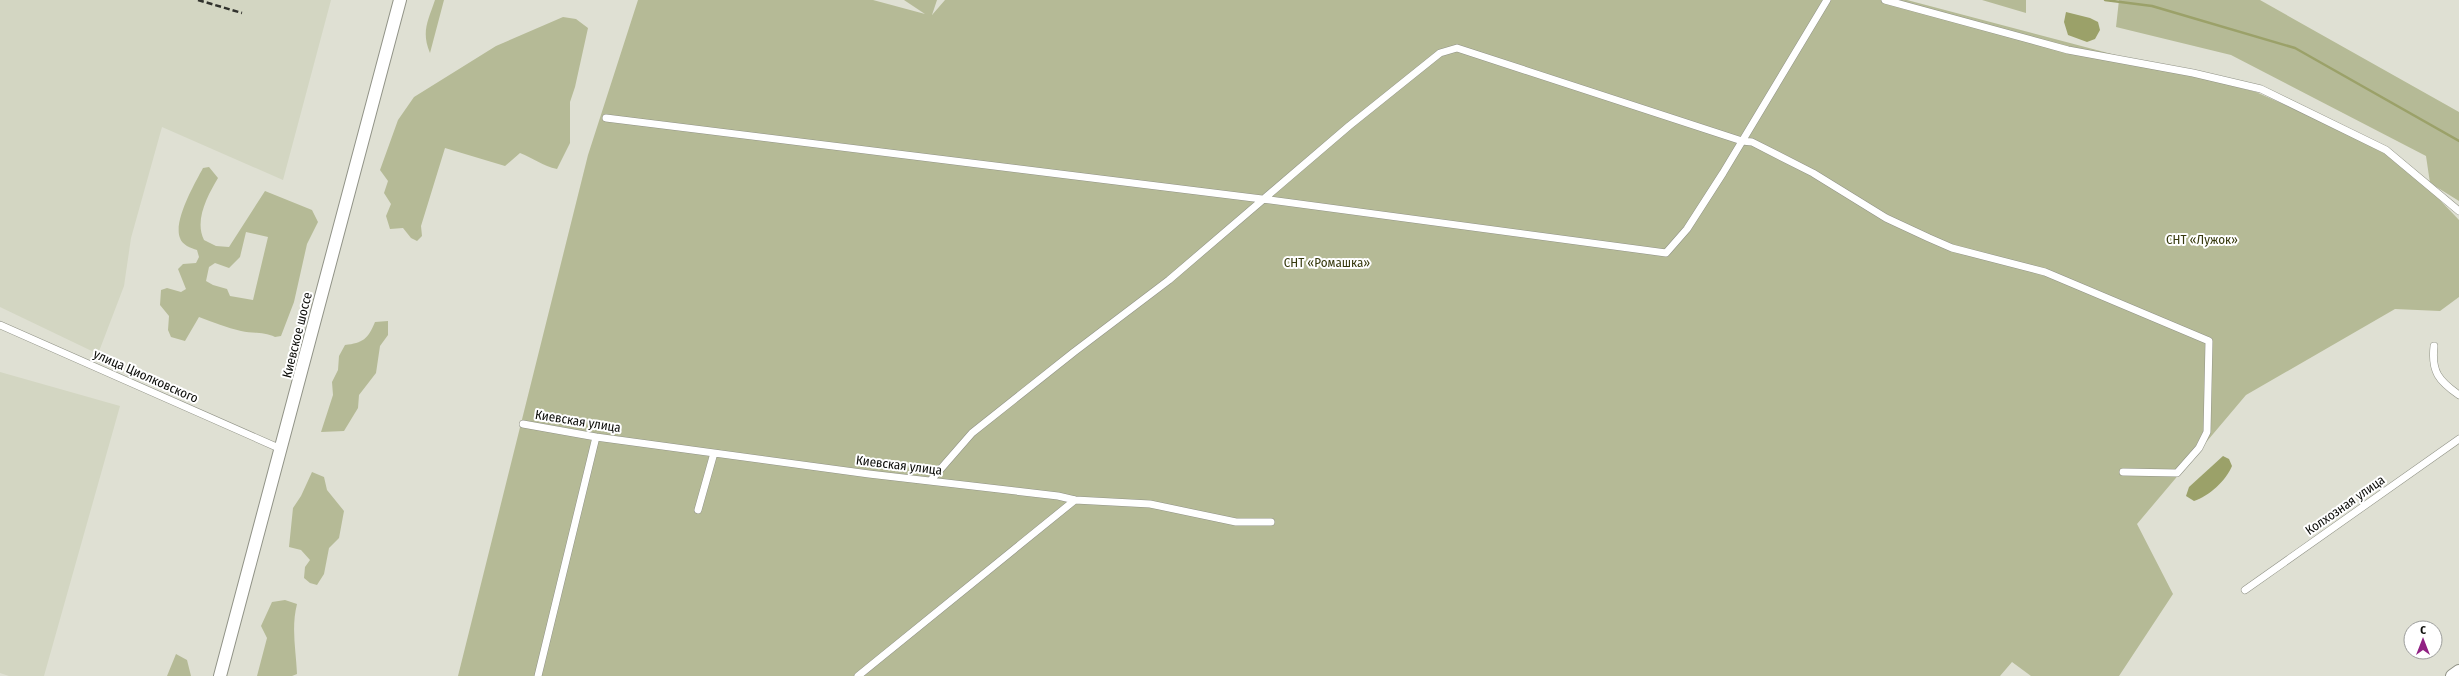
<svg xmlns="http://www.w3.org/2000/svg" width="2459" height="676" font-family="'Fira Sans Condensed',sans-serif">
<rect width="100%" height="100%" fill="#dfe0d3"/>
<path fill="#d3d6c2" d="M0,0H331L283,180L162,127L131,238L124,286L98,354L0,307Z
M0,372L120,406L44,676H9L0,673Z"/>
<path fill="#b5ba96" fill-rule="evenodd" d="M435,0H444L430,53C421,32 428,21 435,0Z
M638,0H873L925,14L904,0H937L932,15L945,0H1907L2256,92L2397,155L2459,220V297L2440,311L2395,309L2246,395L2137,524L2173,594L2119,676H2031L2012,662L2000,676H458L588,155Z
M1982,0H2026V13Z
M2119,0H2260L2459,112V201L2430,183L2426,156L2231,55L2116,27Z
M563,17L576,19L588,28L575,87L570,102V143L557,169C543,166 533,158 520,153L505,166L445,148L421,226L422,236L417,241L411,238L403,228L390,229L386,216L391,204L384,193L388,181L380,170L398,120L414,97L496,46Z
M209,167L218,178C208,195 194,220 204,240L216,246L229,247L265,191L312,210L318,222L307,244L294,302L281,336L275,337C264,331 253,334 241,331C227,328 213,322 199,317L185,341L171,337L168,330L169,316L160,305L161,290L167,288L181,292L186,289L178,269L183,264L196,263L199,257L197,250C191,248 182,245 180,238C173,221 195,183 203,168ZM246,232L268,237L253,300L230,296L227,289L213,285L206,281L209,267L215,263L229,268L240,257Z
M388,321V335L380,346L376,373L359,395L358,408L344,431L321,432L333,395L332,382L338,370L339,356L345,345C363,343 368,339 375,322Z
M312,472L324,477L327,490L344,511L339,538L329,548L324,574L317,585L310,583L304,578L305,567L310,560L301,550L289,547L293,508L301,496Z
M285,600L297,604C291,628 296,650 297,674L292,676H257L267,638L261,626L272,602Z
M176,654L187,660L191,676H167Z"/>
<path fill="#9ba169" d="M2066,12L2090,18L2098,22L2100,30L2095,39L2087,42L2068,35L2064,22Z
M2223,456L2229,459L2232,466C2226,481 2209,496 2194,501L2186,496L2189,487Z"/>
<g fill="none" stroke-linecap="round" stroke-linejoin="round">
<path stroke="#9ba169" stroke-width="2.5" d="M2105,0L2152,6L2295,48L2459,141"/>
<defs>
<path id="minor" d="M1885,0L2068,50L2193,73L2261,89L2386,150L2459,211
M606,118L1262,199L1666,253L1687,229L1723,173L1827,0
M0,325L281,449
M2434,346C2431,372 2439,381 2459,395
M523,424L596,437L869,474L1058,496L1075,500L1150,504L1236,522H1271
M931,480L972,433L1074,352L1169,280L1349,126L1440,53L1457,48L1742,141L1752,142L1813,173L1886,218L1929,238L1952,248L2045,272L2209,341L2207,432L2199,448L2177,473L2123,472
M698,510L714,453
M2245,590L2459,439
M538,676L596,437
M858,676L1075,500"/>
<path id="trunk" d="M220,676L400,0
M2452,676L2459,671"/>
</defs>
<use href="#minor" stroke="#919387" stroke-width="8"/>
<use href="#trunk" stroke="#919387" stroke-width="14"/>
<use href="#minor" stroke="#fff" stroke-width="7"/>
<use href="#trunk" stroke="#fff" stroke-width="12"/>
<path stroke="#31322d" stroke-width="2.5" stroke-dasharray="6 3" stroke-linecap="butt" d="M198,0L242,13"/>
</g>
<g text-anchor="middle" dominant-baseline="central" stroke-width="4" stroke-linejoin="round" paint-order="stroke">
<g font-size="13" fill="#373a0e" stroke="#fff">
<text x="2202" y="239">СНТ «Лужок»</text>
<text x="1327" y="262">СНТ «Ромашка»</text>
</g>
<g font-size="13" fill="#0b0c08" stroke="#fff">
<text transform="translate(297 335) rotate(-76)">Киевское шоссе</text>
<text transform="translate(146 376) rotate(24)">улица Циолковского</text>
<text transform="translate(578 421) rotate(9)">Киевская улица</text>
<text transform="translate(899 465) rotate(7)">Киевская улица</text>
<text transform="translate(2345 505) rotate(-35)">Колхозная улица</text>
</g>
</g>
<g transform="translate(2423 640)"><circle r="19" fill="#ffffff" stroke="#9d9e9c"/>
<path d="M0-3L7 15L0 10L-7 15Z" fill="#912183"/>
<text y="-6" font-size="11" font-weight="bold" text-anchor="middle" fill="#0b0c08">С</text>
</g>
</svg>
